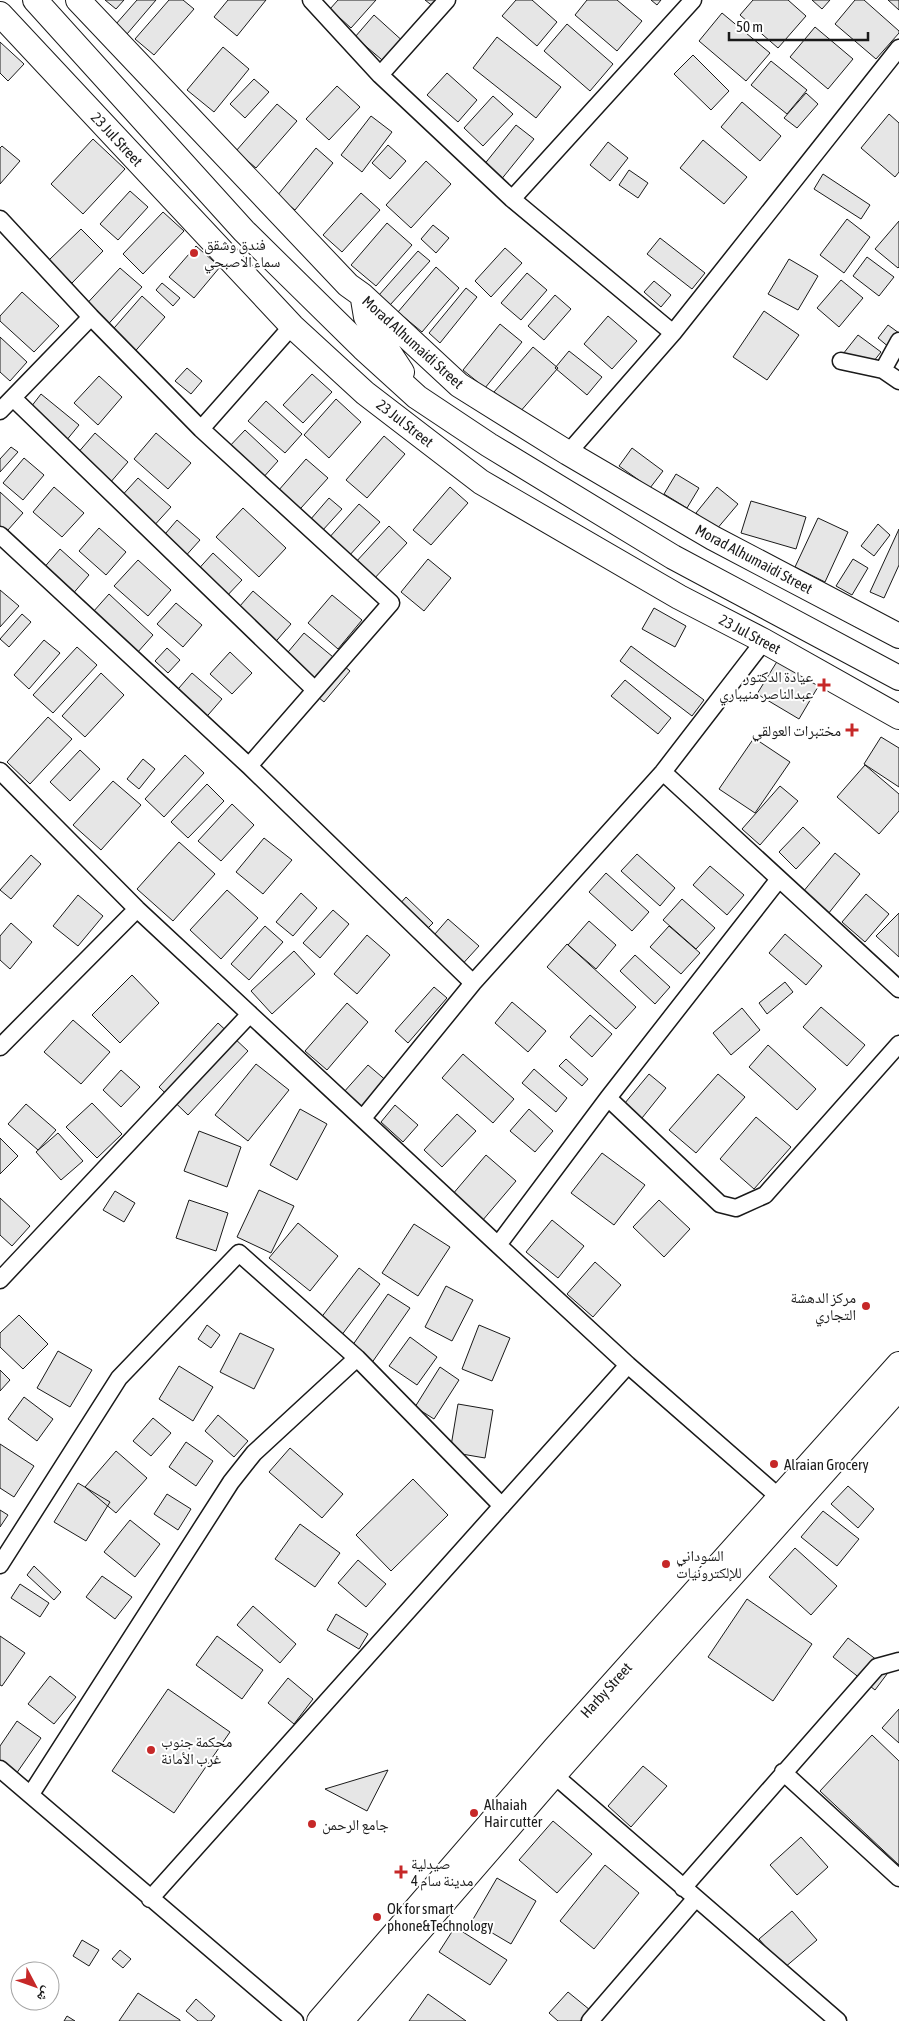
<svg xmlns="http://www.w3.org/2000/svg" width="899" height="2021" font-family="'Asap Condensed','Noto Naskh Arabic',sans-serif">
<rect width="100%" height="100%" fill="#fff"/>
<path fill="#e6e6e6" stroke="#1a1a1a" d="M105,0H124L116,9Z
M137,0H156L127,34L116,24Z
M169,0H183L194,9L154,55L135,39Z
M228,0H266L237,36L214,17Z
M338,0H376L351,28L330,9Z
M425,0H448L439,11Z
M516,0H532L557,22L537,46L502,16Z
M587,0H617L642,21L617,51L575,15Z
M651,0H661L657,5Z
M753,0H788L806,16L778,48L740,15Z
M812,0H830L822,9Z
M855,0H864L899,31V33L876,59L835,24Z
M888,0H899V10Z
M722,13L770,53L746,81L699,41Z
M374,15L406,44L388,65L355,37Z
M567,24L613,64L590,91L544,51Z
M815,27L853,59L828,89L790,57Z
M497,37L561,87L536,118L473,68Z
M0,42L24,64L8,81L0,73Z
M223,47L249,69L214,112L187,90Z
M693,55L729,91L711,110L674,74Z
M771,61L807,90L787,114L751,85Z
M447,73L477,100L458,122L427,95Z
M254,79L269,92L245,118L230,104Z
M337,86L360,107L329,140L306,119Z
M806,93L818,104L797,128L784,118Z
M493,96L513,114L483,146L464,128Z
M742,102L781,136L760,161L721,127Z
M277,104L297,121L256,168L236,151Z
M889,114L899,123V172L895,177L861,148Z
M371,116L392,132L362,172L341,155Z
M516,125L534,139L500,181L483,166Z
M93,139L125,169L83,214L51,184Z
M703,140L747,177L724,204L680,168Z
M608,142L628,158L610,181L590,165Z
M388,145L406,161L390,179L372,163Z
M2,146L20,161L0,184V148Z
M316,148L333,163L295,210L277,196Z
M426,161L451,184L411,228L386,205Z
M629,170L648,183L638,198L619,185Z
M823,174L870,205L861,219L814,189Z
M130,191L148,207L118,240L100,224Z
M361,193L380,210L342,252L323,235Z
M163,212L184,231L143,274L123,254Z
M847,219L870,237L844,273L820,255Z
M899,221V267L898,268L875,249Z
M387,223L412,245L376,286L351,265Z
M433,225L449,238L436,253L421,239Z
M81,229L103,251L72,283L49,260Z
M660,238L705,273L692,289L647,254Z
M196,246L220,267L194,298L169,277Z
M505,248L522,263L491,297L475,281Z
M418,251L430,261L390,305L379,295Z
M867,257L894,277L879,296L853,276Z
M789,259L818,276L798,310L768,294Z
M436,267L459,288L422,332L398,312Z
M120,268L142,287L102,331L80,311Z
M527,273L547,290L521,320L501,303Z
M841,280L863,298L839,327L817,308Z
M654,281L671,295L661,307L644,292Z
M162,283L180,298L173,306L156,290Z
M466,288L477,297L440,343L429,333Z
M22,292L59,326L34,352L0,321V316Z
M555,295L571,309L544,340L528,326Z
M142,296L165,317L131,356L108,335Z
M764,311L799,335L767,380L733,357Z
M608,316L637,341L612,369L584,344Z
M500,324L522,342L485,388L463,370Z
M888,325L899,333L890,348L878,338Z
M858,335L881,352L866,371L843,354Z
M0,337L27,362L10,381L0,372Z
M533,347L558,368L519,413L494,392Z
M569,351L602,377L587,395L555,368Z
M187,368L202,381L191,394L175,381Z
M312,374L332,392L303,423L283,405Z
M99,376L122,397L98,425L74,403Z
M41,394L79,425L61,447L24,416Z
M336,399L361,422L329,458L304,435Z
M266,401L302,434L285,453L248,421Z
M245,430L278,461L261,480L227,449Z
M95,433L128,462L103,491L70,462Z
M156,433L191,463L168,489L134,459Z
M384,436L405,454L367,498L346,480Z
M11,447L18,452L0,472V459Z
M632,448L663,471L650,488L619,466Z
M24,458L44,475L23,500L3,483Z
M306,459L328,478L292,518L271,499Z
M676,474L699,488L687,508L664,494Z
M138,478L171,507L151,529L118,500Z
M54,487L84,513L62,537L33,512Z
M450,487L468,503L431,545L413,530Z
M717,487L738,504L716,530L696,513Z
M0,492L23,513L0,539Z
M329,498L342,509L322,531L310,520Z
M751,501L806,517L796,549L741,533Z
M359,504L380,522L348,557L328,539Z
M243,508L286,548L259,577L216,537Z
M818,518L848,532L825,582L795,567Z
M177,520L200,540L182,560L160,540Z
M878,524L890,535L874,556L861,546Z
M389,526L407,543L373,580L355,563Z
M99,528L126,552L106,575L79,551Z
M899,529V565L884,598L870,592Z
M60,549L89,575L71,596L42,570Z
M213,553L242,580L223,600L194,574Z
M428,559L451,578L424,611L401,592Z
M853,559L868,568L852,595L836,586Z
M138,560L171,590L148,616L114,586Z
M0,590L19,606L0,627Z
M253,591L291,624L271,647L233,614Z
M109,594L153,635L137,653L93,612Z
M332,595L362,620L338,649L308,623Z
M176,603L202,625L183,647L157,624Z
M654,608L686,626L675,647L642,629Z
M22,614L31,622L9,647L0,639Z
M304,633L350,671L324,702L278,664Z
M44,640L60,653L29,689L14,675Z
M631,646L704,700L692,716L620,661Z
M77,647L97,665L53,713L33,695Z
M167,648L180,660L168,673L155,661Z
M230,652L252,673L232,694L210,674Z
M781,655L822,680L799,719L757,694Z
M101,673L124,695L85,737L62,716Z
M192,673L222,699L202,722L172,696Z
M625,680L671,718L658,734L611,696Z
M48,717L72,739L30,784L7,762Z
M881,737L899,748V787L864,764Z
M754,738L790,762L755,813L719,789Z
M80,750L100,769L70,801L50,782Z
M185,755L204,773L164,817L145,799Z
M143,759L155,769L139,789L127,779Z
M865,765L899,794V811L879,834L837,797Z
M113,781L141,805L101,850L73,825Z
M207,784L224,801L188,838L171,822Z
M780,786L798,801L760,845L742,829Z
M232,804L254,825L221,861L198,841Z
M803,827L820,843L796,869L779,852Z
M264,838L292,860L263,894L236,872Z
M179,842L215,874L173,921L137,889Z
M835,853L860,874L824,919L798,898Z
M637,854L675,888L660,906L621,871Z
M31,855L41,864L11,899L0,890Z
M710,866L744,895L727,915L693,885Z
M606,873L649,912L632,931L589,892Z
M227,890L258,918L221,959L190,930Z
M301,893L317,908L293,936L276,922Z
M866,894L889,914L865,942L842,922Z
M78,895L103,916L78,946L53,926Z
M406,897L433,923L417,939L391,914Z
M682,899L715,928L696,949L663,920Z
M333,910L349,924L320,958L303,943Z
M899,913V957L876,936Z
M448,919L479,946L458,969L428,942Z
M589,921L616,945L596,969L568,945Z
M11,923L32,942L10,969L0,960V936Z
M265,926L283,942L249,980L231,964Z
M669,926L700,953L681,974L650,947Z
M785,934L822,966L806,985L769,953Z
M367,935L390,955L357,994L334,974Z
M567,944L636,1007L616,1029L547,967Z
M294,951L315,974L272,1014L251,991Z
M635,955L670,987L655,1004L620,971Z
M132,975L159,1003L120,1043L92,1015Z
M785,982L793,992L767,1014L759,1003Z
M434,987L447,998L408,1043L395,1031Z
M512,1002L546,1031L528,1052L495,1023Z
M347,1003L368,1022L327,1070L305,1051Z
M821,1007L865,1045L847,1066L803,1027Z
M742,1008L760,1030L731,1055L713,1033Z
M590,1015L612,1034L592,1057L570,1037Z
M73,1020L110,1052L81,1084L44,1052Z
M218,1023L248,1051L188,1115L159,1087Z
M768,1045L816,1089L797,1110L749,1067Z
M463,1054L514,1099L493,1123L442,1078Z
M566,1059L588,1079L582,1086L559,1066Z
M256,1064L289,1090L248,1141L215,1115Z
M368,1065L395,1088L370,1117L343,1093Z
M534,1069L567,1098L556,1112L522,1083Z
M121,1070L140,1087L121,1107L103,1090Z
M649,1074L666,1088L638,1123L620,1109Z
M718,1074L745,1097L696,1153L669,1130Z
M92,1103L122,1134L97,1158L66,1127Z
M26,1104L56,1130L38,1150L8,1124Z
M395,1105L418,1125L403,1142L381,1122Z
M300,1109L327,1124L297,1180L270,1165Z
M529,1109L553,1131L535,1152L510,1131Z
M457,1114L476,1131L442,1167L424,1150Z
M756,1117L791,1147L754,1189L720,1159Z
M199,1131L241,1147L227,1187L184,1171Z
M58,1133L83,1161L61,1180L36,1152Z
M0,1138L18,1156L0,1174Z
M602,1153L645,1185L614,1225L571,1193Z
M486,1155L516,1181L482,1221L452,1195Z
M259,1190L294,1206L271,1253L237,1237Z
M115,1191L135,1203L124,1222L103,1210Z
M0,1198L30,1226L12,1246L0,1235Z
M189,1200L228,1213L216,1251L176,1238Z
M659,1200L690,1229L664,1257L633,1227Z
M552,1220L584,1246L558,1278L526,1252Z
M298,1223L338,1256L310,1291L269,1258Z
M414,1224L450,1247L418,1296L382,1273Z
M595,1262L621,1285L593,1317L567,1294Z
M359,1268L380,1284L338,1340L317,1323Z
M446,1286L473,1300L452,1341L425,1327Z
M388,1294L410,1308L371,1364L350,1349Z
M19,1315L48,1344L23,1369L0,1347V1333Z
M207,1325L220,1335L211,1348L198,1339Z
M479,1325L510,1338L492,1381L462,1369Z
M240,1333L274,1349L254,1389L220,1372Z
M410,1337L437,1357L417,1385L389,1366Z
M58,1351L92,1370L70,1407L37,1388Z
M179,1366L213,1387L193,1421L159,1399Z
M440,1367L459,1380L434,1419L415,1407Z
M0,1370L10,1380L0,1391Z
M24,1397L53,1419L37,1441L8,1419Z
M458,1404L493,1410L485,1458L450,1452Z
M218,1415L248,1441L234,1457L205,1431Z
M153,1418L171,1433L151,1456L133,1441Z
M186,1442L213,1461L196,1486L169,1467Z
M0,1444L34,1466L14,1497L0,1488Z
M290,1448L343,1494L322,1518L269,1472Z
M116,1451L147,1478L116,1513L85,1487Z
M413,1479L448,1515L391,1571L356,1535Z
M78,1483L110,1502L86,1541L54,1522Z
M848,1486L874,1509L858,1528L831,1504Z
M167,1494L191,1509L178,1530L154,1514Z
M0,1510L8,1515L0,1527Z
M823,1511L859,1539L837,1566L801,1537Z
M130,1520L160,1544L135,1577L104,1552Z
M300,1524L340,1553L315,1587L275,1559Z
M795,1548L837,1586L811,1615L769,1577Z
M358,1560L386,1584L366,1607L338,1583Z
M34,1566L61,1592L54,1600L27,1575Z
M102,1576L132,1597L115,1619L86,1597Z
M20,1584L49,1603L40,1617L11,1598Z
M747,1599L812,1644L773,1701L708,1657Z
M253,1606L296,1644L280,1663L237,1625Z
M336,1614L368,1634L359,1649L327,1630Z
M0,1636L25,1653L2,1686L0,1685Z
M217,1636L263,1670L242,1699L196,1665Z
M848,1638L890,1670L875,1690L833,1657Z
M50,1676L76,1697L54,1724L28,1704Z
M288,1678L313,1699L294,1724L268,1703Z
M168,1689L230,1732L174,1813L112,1771Z
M899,1709V1743L882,1728Z
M17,1721L41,1738L16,1774L0,1763V1746Z
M872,1735L899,1761V1865L820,1791Z
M643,1766L667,1786L631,1827L608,1806Z
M388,1770L367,1811L325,1789Z
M553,1821L592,1854L557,1893L519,1860Z
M801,1837L828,1867L797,1895L770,1865Z
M605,1865L639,1893L594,1949L560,1921Z
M497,1878L536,1901L511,1944L472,1921Z
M792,1911L817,1940L784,1968L759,1939Z
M455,1927L507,1960L490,1985L439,1952Z
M82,1940L99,1950L89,1966L73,1956Z
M120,1950L131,1959L123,1968L112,1959Z
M568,1992L590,2010L580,2021H558L549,2013Z
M138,1993L180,2020V2021H119Z
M428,1994L466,2021H409Z
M196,1999L215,2016L211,2021H198L186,2011Z
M67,2016L75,2021H64Z"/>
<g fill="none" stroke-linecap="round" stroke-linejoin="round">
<defs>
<path id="street" d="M311,0L380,75L512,199L673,333
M380,75L447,0
M512,199L693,0
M0,219L91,317L201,429L391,603L249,766
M841,361L883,370L899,381
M883,370L899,341
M13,398L315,690
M0,411L91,317
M201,429L292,326
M568,453L673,333L899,48
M0,535L249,766L473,983
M0,771L137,909L498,1245L628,1365L779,1497
M663,772L899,989
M0,1047L137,909
M608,1098L720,1204L736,1208L765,1195L899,1044
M363,1118L473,983L663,772L764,641
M498,1245L608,1098L779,879
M0,1280L250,1014
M0,1565L119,1378L239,1253L357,1358L502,1506
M0,1769L295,2021
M783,1772L899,1878
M554,1775L838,2021
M31,1794L231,1482L254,1453L357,1358
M683,1888L877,1667L899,1661
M150,1899L628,1365
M590,2021L696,1898"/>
<path id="secondary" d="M35,0L244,231L363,348L417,397L489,445L673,557L899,678
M78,0L348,285L362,295L459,385L568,453L713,538L899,636
M0,14L292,326L365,393L481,482L679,597L764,641L899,717
M363,299L366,317L402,372
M319,2021L555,1748L899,1364
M341,2021L554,1775L899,1388"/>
</defs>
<use href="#street" stroke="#1a1a1a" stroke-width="19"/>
<use href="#secondary" stroke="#1a1a1a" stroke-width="26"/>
<use href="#street" stroke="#fff" stroke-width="16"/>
<use href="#secondary" stroke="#fff" stroke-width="24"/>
</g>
<g fill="#c62828" stroke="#fff" stroke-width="2">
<circle cx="194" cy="253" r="5"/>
<path d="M821.5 677.5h5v5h5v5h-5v5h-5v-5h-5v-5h5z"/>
<path d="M849.5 722.5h5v5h5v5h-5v5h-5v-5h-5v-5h5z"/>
<circle cx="866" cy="1306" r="5"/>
<circle cx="774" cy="1464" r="5"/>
<circle cx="666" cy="1564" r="5"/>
<circle cx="151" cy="1750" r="5"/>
<circle cx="474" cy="1813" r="5"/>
<circle cx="312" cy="1824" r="5"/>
<path d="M398.5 1864.5h5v5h5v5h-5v5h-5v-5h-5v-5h5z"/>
<circle cx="377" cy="1917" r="5"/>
</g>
<g text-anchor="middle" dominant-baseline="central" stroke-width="4" stroke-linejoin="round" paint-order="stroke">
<g font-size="15" fill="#1a1a1a" stroke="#fff">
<text transform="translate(117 139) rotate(47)">23 Jul Street</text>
<text transform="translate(413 342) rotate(42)">Morad Alhumaidi Street</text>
<text transform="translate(405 423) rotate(38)">23 Jul Street</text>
<text transform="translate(754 559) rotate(28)">Morad Alhumaidi Street</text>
<text transform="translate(750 634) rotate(28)">23 Jul Street</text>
<text transform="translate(606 1690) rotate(-48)">Harby Street</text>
</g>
<g font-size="15" fill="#1a1a1a" stroke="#fff" text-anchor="start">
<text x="204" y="244">فندق وشقق<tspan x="204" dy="17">سماء الاصبحي</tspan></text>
<text x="813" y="676" text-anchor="end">عيادة الدكتور<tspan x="813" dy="17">عبدالناصر منيباري</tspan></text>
<text x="841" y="730" text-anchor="end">مختبرات العولقي</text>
<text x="856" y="1297" text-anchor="end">مركز الدهشة<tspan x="856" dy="17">التجاري</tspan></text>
<text x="784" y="1464">Alraian Grocery</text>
<text x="676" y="1555">السوداني<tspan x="676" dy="17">للإلكترونيات</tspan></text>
<text x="161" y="1741">محكمة جنوب<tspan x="161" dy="17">غرب الأمانة</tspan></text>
<text x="484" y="1804">Alhaiah<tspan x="484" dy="17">Hair cutter</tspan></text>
<text x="322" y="1824">جامع الرحمن</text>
<text x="411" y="1863">صيدلية<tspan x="411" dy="17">مدينة سام 4</tspan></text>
<text x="387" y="1908">Ok for smart<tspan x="387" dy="17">phone&amp;Technology</tspan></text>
</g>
</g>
<g transform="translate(35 1986) rotate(131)"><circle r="24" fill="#ffffff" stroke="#a3a3a3"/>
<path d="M0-4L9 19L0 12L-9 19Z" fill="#c62828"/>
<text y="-8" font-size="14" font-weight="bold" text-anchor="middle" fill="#1a1a1a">ش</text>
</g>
<path d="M729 32v8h139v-8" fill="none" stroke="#1a1a1a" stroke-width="2.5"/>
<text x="736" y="32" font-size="15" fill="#1a1a1a" stroke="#ffffff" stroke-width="4" paint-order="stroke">50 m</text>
</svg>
